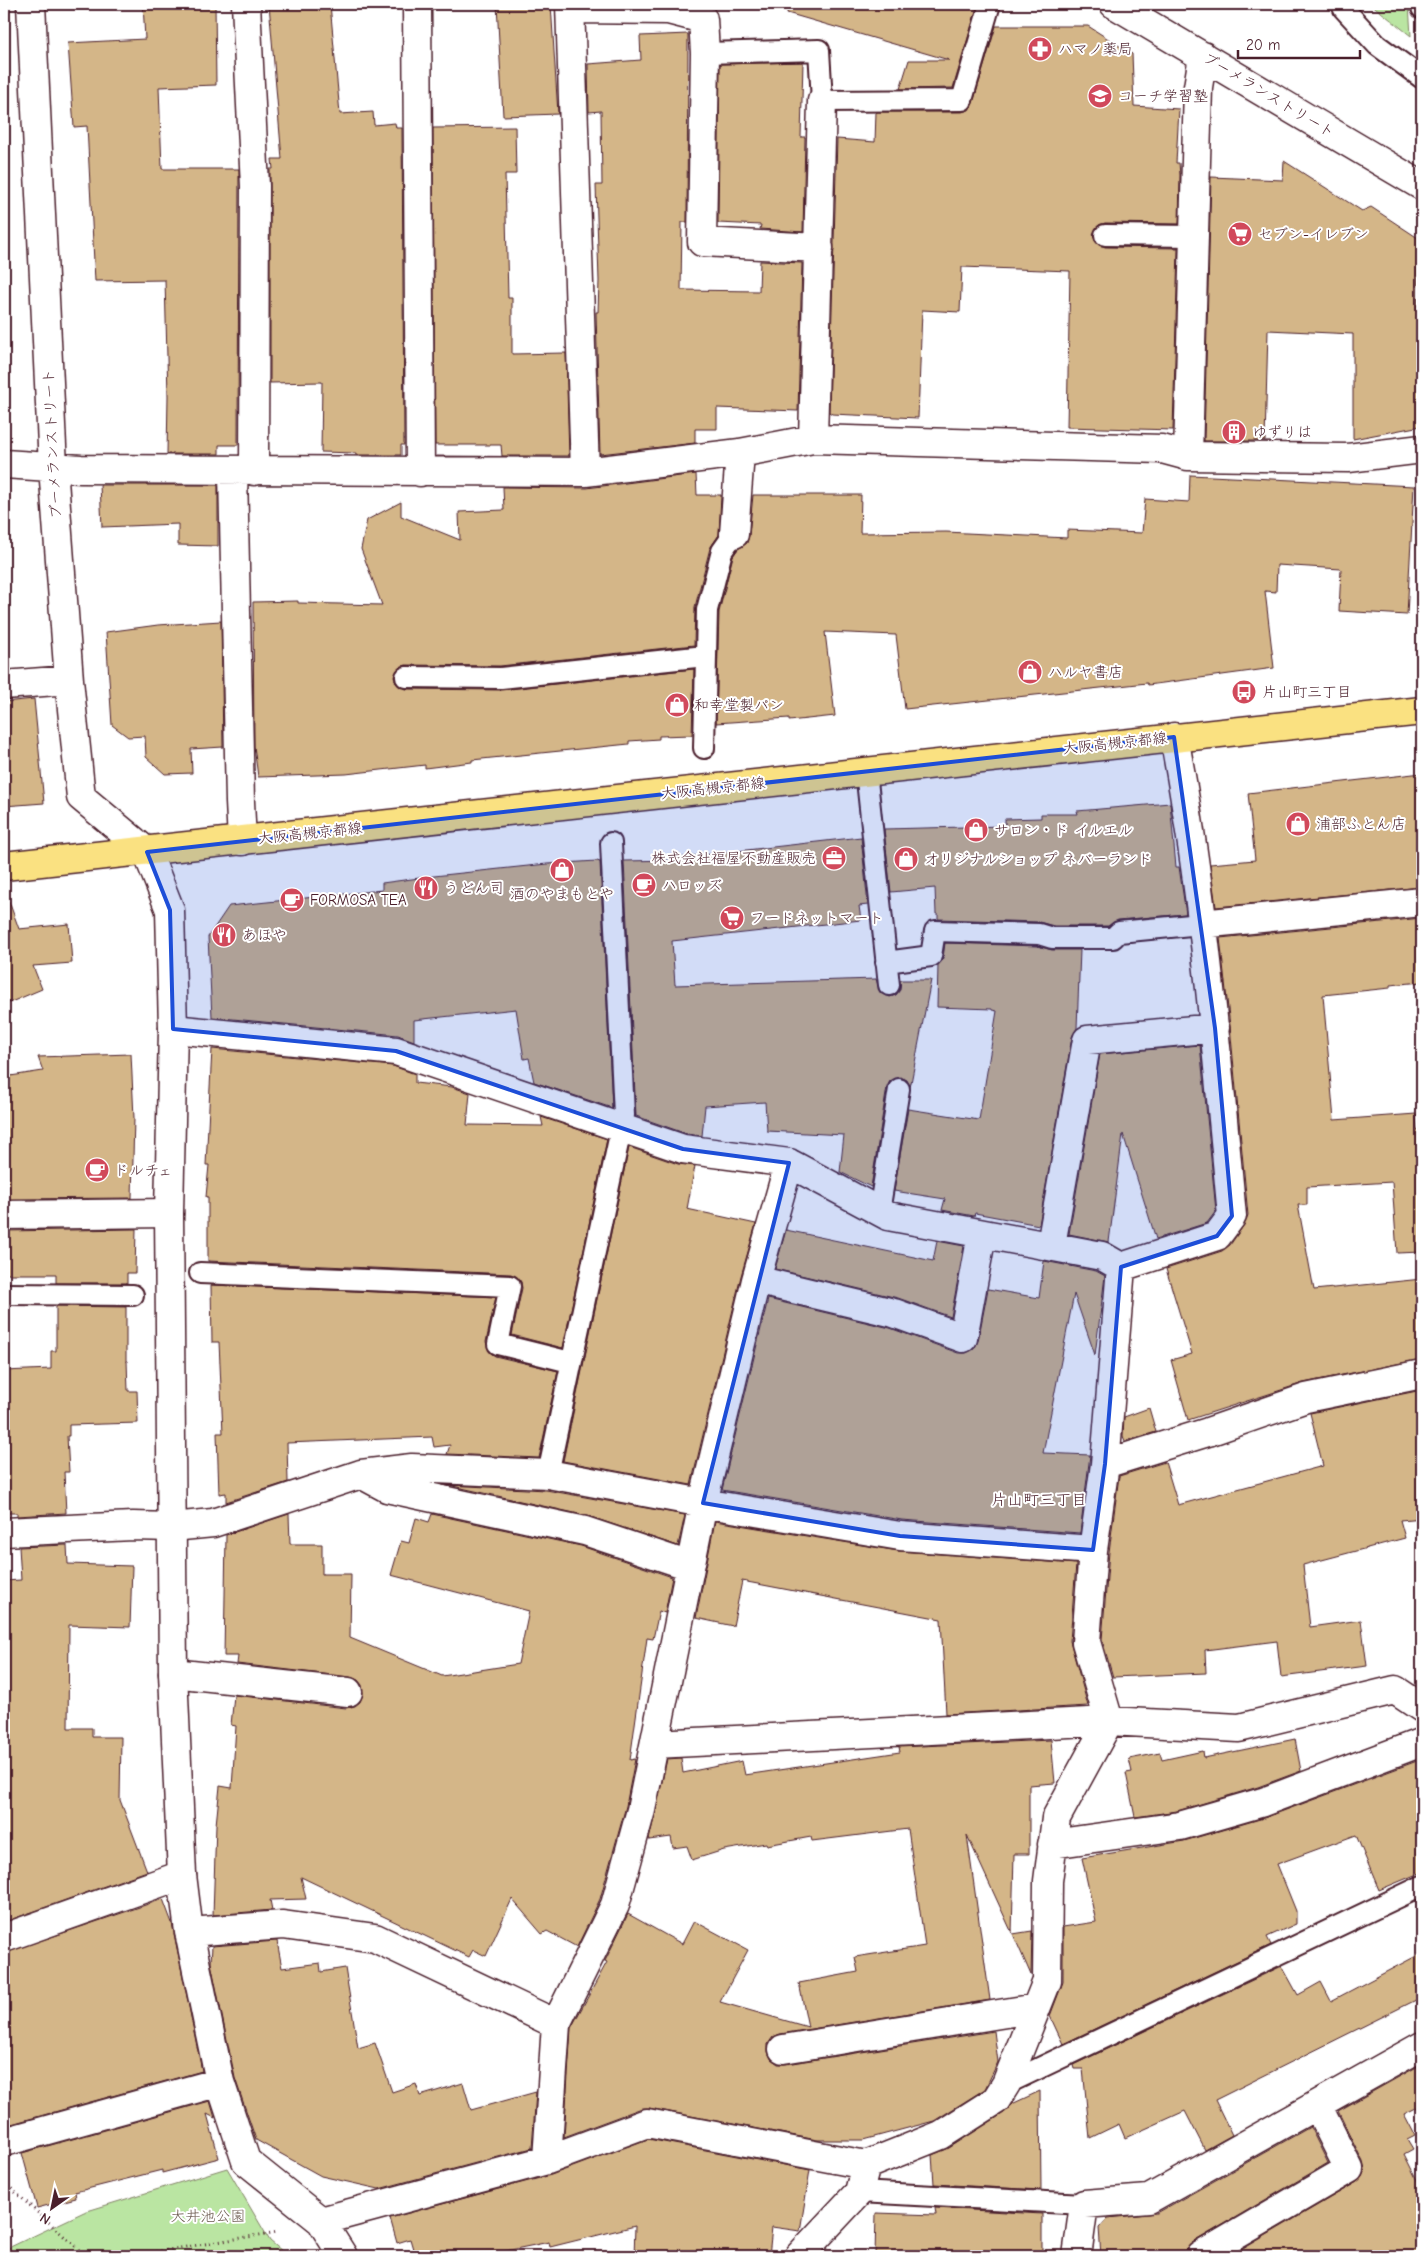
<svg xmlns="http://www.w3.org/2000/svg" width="1426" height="2260" font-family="'Comic Neue','Klee One',sans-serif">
<rect width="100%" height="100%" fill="#fff"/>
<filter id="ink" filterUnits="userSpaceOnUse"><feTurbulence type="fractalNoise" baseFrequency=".02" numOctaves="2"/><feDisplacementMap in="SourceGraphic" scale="10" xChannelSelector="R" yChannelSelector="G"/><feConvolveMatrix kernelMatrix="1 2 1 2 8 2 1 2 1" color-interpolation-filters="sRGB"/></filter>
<g filter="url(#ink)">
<path fill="#bae5a2" stroke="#828266" d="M1371,4H1409L1411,36Z
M227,2168L270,2241L288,2256H4V2250L84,2212Z"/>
<path fill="#d4b688" stroke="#4a1f2b" d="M143,4H215L216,85L159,87L162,169H239L238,445H219V454H167L168,396L165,280L95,281L87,126L74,127L68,43L145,39Z
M269,4H330L340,114L373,112L374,125L395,123L396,128H402L404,445H401V455H356V453L321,452L322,382L270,383V169H273L272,159H282Z
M497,4H551L558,114L503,116Z
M788,4H978L953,88L900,89L909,60H949L787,13Z
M996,26H1088L1132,54L1134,106L1179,109L1176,163H1179L1180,175L1179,224L1105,223L1099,225L1093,234L1095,241L1105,247L1178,248L1173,430L1067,427L1070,271L962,267L960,312L922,310L918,418L832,414L829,412L837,139L875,142L876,112H962L969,110L973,103Z
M688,34L687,222H682L681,290L759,291L760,261L802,263L798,411L717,408V429H695V443L600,454L596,312H598L599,281L596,185H602L601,111L589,112L588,64L641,60L640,36Z
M803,62L801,137H805L803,232L760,229L761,225L718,223L720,64Z
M515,127L516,174H505L508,298H512V354L566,353L569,456H502L501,445H435L433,128Z
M1284,161L1362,211L1371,207L1418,238L1417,357H1421V426L1353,439V334L1268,330L1265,441H1204L1211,177L1283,180Z
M696,474L697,495H721L719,535L710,548L695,607L694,645L500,666L406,665L400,667L394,676L396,683L406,689L501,690L694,669L692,735L659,736V739L629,741V744L472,760V762L425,768V765L346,774L258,777L254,746L253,602L298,601V603L382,605L361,549L367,520L401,502V516L460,540L459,512L504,510L503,487L587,488Z
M1190,475L1414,486L1407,615L1339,611L1341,569L1277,565L1276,592L1265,591L1274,668L1148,685L1147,683L905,709L896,635L825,632L835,716L789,721V718L716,723L719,612L733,556L738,549L747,543L749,536L753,495H861L860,533L946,532L1067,538V530L1142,533L1145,499L1189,502Z
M100,485H218V546L178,545V524L102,527Z
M221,621L223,747L191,749L192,773L165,774L146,757L145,736L128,737L112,725L106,632L158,625Z
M34,699L44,803L4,806V702Z
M1422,773V887L1216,907L1210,864L1255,860L1248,793Z
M1170,803L1176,867H1179L1186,914L1118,920L1108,926H1054L1039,922L938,919V914H936L935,888L891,892L884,829L1005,826V819L1041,818V814H1078L1077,811Z
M861,837L868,905L859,906L861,920L672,941L675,985L876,979L880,992L890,997L896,995L900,990V980H931L910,1088L907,1080L900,1077L890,1081L887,1087L871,1187L840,1172L844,1135L767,1131L765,1102L705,1106L702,1136L687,1134L636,1116L624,861L677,860L676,858Z
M597,861L600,862L612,1108L534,1082L529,1058L524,1059L516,1009L414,1020V1041L398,1035L212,1017L208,937L229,906L382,890V883L434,876L547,864Z
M4,896H7L19,929L69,924L72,963L33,966L42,989L4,1005Z
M1422,918V982L1390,985V988L1323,995L1334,1120L1416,1114L1417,1130L1422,1129V1252L1397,1253L1392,1182L1307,1187V1205H1298L1314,1290L1422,1279V1359L1303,1383L1188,1420L1171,1360L1192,1354L1166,1269L1222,1251L1230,1245L1244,1225L1248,1215L1230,1026L1220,938Z
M945,943L1037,946L1052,950H1080L1077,1028L1072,1037L1039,1225L975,1213L974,1216L942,1210L945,1199L894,1191L908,1109L979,1120L997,1011L992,1010V1009L937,1007L938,965L943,958Z
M1200,1045L1216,1211L1207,1223L1156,1239L1123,1134L1109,1242L1069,1234L1100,1054Z
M212,1049L393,1066L415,1074V1083L452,1087L470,1093L467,1125L543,1126L541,1117L607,1139L563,1348L512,1335L522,1288L521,1282L517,1277L511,1274L208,1261V1197H206L209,1165H206Z
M131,1054L134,1118L132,1198L4,1199V1077L43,1071L38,1057Z
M629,1147L678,1164L695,1166L687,1209L756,1224L741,1276L691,1485L563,1461Z
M136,1229L135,1273H127V1283H56V1274H4V1231Z
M786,1230L933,1261L937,1241L964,1246L951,1317L898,1298L775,1269Z
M1044,1261L1096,1271L1105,1276L1095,1355L1074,1294L1043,1453L1090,1455L1080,1533L902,1520L722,1490L768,1299L890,1328L958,1353H966L974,1349L978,1341L988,1289L1039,1298Z
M211,1285L496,1297L486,1342L490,1352L495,1356L558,1371L539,1458L447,1454L450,1445L434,1447L432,1437L287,1443L288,1482L226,1502V1493L219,1494L217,1433H223L219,1342H212Z
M56,1306L126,1307V1361H127L128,1391H137L138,1423L69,1425V1436H67L69,1472H64L66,1513L17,1516V1513H4V1371L51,1369V1351H56Z
M1422,1390V1518L1400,1520L1405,1538L1303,1565L1310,1627L1361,1620L1367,1666L1281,1677L1277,1641L1205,1650L1206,1673L1113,1677L1102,1640L1109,1552L1119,1476L1165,1462L1178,1505L1323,1466L1310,1413Z
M1149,1408L1156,1432L1125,1441L1123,1436L1124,1417Z
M448,1485L546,1490L685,1515L678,1546L588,1516Z
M289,1514L290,1544H322V1574H351L350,1638L442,1676L518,1664L529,1611L391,1575L401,1541L409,1543L416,1518L429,1522L432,1514L581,1546L672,1577L665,1613L659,1611L653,1639L647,1638L630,1760L635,1759L626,1806L600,1899L577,1947L547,1931L542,1934L512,1899L486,1956L473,1950L469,1957L301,1877L306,1899L270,1900L272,1910L213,1915L216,1825L220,1786L232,1788L236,1726L231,1725L234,1695L346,1708L355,1706L360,1702L363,1694L362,1685L358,1680L350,1677L237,1664L238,1656H224L226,1535Z
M715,1521L898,1551L1076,1564L1070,1641L1088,1706L946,1714L941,1619L742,1581L733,1626L696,1618Z
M67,1545L68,1564L132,1566L130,1627L69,1625L68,1728H92V1737H121L120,1800L147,1871L4,1922V1581L21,1580L19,1547Z
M1295,1739L1301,1771L1258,1787L1177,1811L1135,1817L1126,1773L1132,1772L1129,1759L1160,1753L1162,1760L1203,1751L1204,1758Z
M1051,1740L1055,1783L1029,1785V1854H1014L1012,1933L967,1835L990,2000L780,2034L773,2037L768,2044V2052L771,2059L778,2064H786L994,2031L998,2062L985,2089L934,2121L863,2140H817L649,2108H642L564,2137L571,2028L607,1962L605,1961L628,1914L682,1944L694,1921L748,1950L720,2002L808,2027L799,1983L858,1972L855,1957L925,1946L908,1829L812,1841L811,1837L767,1845L766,1843L724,1850L692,1860L687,1846L673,1848L671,1837L649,1840L667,1759L681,1758L683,1773L742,1761L745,1775L900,1752L899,1747Z
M1417,1761L1422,1775V1872L1379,1890L1356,1835L1277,1864L1296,1911V1924L1267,1937L1271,1945L1063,2044L1050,2016L1063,1982V1927L1096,1922L1082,1858L1184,1841L1267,1817Z
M163,1899L172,1923L202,2071L4,2126V1953Z
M1032,1931L1031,1975L1013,1934Z
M277,1941L282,1968L320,1963L321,1972L345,1968L358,2048L375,2043L392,2092L416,2084L420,2096L463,2083L471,2110L536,2092L532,2148L379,2189L321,2176L256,2140L235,2078L211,1963L212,1946Z
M1422,1953V1997L1215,2100L1232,2135L1205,2150L1185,2111L1125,2138L1119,2124L1090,2138L1083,2069H1074L1073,2065L1282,1966L1298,1995L1321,1982L1331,2001Z
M1422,2064V2095L1418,2107L1404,2114L1415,2135L1407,2139L1413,2149L1404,2154L1422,2190V2256H1231L1357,2182L1362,2177L1365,2170L1363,2162L1338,2111Z
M1040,2091L1041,2190L934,2184L932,2155L949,2148L1004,2113L1012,2104Z
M210,2101L215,2118L207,2114L219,2158L162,2173V2170L75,2192L76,2198L37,2208L22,2153Z
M1310,2127L1328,2163L1192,2243L1187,2248L1184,2256H1101L1099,2228L1108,2218L1157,2213Z
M648,2139L810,2170L800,2231L772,2227L769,2256H634L635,2226L550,2247L549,2242L482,2256H415L410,2239L397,2243L390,2218L551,2175Z
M935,2208L1042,2214V2256H875L876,2213L936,2215Z"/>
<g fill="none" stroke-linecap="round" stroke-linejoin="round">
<defs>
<path id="lane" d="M1342,4L1344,9L1377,45L1422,78
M1421,4L1422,8
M705,53L819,50L822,101L962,100L990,4
M1105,235L1195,236
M406,677L501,678L705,656
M704,748L707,610L722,551L734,534
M866,771L889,985
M886,962L931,956L935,931L1039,934L1052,938H1113L1119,932L1201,924
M879,1212L899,1089
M200,1273L510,1286L498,1344L570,1362
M4,1294L133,1295
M548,1474L624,1115L611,843
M1006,2084L1422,1886
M859,2192L1084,2204"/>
<path id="street" d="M31,4L53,467L69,680L81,797L147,852
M246,4L255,186L254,471
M417,4L420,472
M570,4L585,472
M1114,4L1422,186
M570,9L668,10L703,19L705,53L702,242L819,248
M813,439L822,101
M1188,456L1198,87L1203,56
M4,464L81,469L585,472L740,453L813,439L1162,449L1188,456L1348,458L1422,449
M233,471L240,802L242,841
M734,534L740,453
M4,685L69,680
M1201,924L1422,902
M173,1029L396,1051L683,1149L789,1163L888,1216L1102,1256L1121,1267L1217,1236L1232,1216C1217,1056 1204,895 1174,737
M4,1215L169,1213
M1051,1245L1087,1040L1215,1028
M756,1280L894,1313L963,1338L982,1234
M1105,1464L1121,1267
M361,1474L387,1488L585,1531L690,1566
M4,1532L133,1526L172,1527L213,1523L361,1474L412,1468L548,1474L703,1503L900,1536L1093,1550
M173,1673L348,1692
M655,1744L1109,1721L1239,1728L1395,1690L1422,1708
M1052,1844L1180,1826L1263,1802L1422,1742
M189,1932L283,1925L375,1938L556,2024
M4,1938L182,1875L189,1932L220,2082L246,2161L321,2221L343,2256
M783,2049L1036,2008
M4,2142L220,2082
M547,2160L556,2024L615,1905L641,1810L703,1503L756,1280L789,1163
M321,2221L547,2160L647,2123L866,2165L941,2135L996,2100L1006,2084L1047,1981L1048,1881L1056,1818L1109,1721L1086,1642L1093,1550L1105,1464L1208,1432L1306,1398L1422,1374
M799,2256L859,2192L866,2165
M1077,2256L1084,2204L1149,2199L1422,2046
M1200,2256L1349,2169L1317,2105"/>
<path id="secondary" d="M147,852L170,910L173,1029L169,1213L173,1673L182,1875"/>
<path id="primary" d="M4,866L1422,711"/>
</defs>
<use href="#lane" stroke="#4a1f2b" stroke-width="24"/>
<use href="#street" stroke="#4a1f2b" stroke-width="31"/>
<use href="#secondary" stroke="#4a1f2b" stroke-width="31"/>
<use href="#primary" stroke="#4a1f2b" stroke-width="31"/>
<path stroke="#4a1f2b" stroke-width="3" stroke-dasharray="1 4" stroke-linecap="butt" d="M4,2182L86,2256
M131,2256L278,2232"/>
<use href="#lane" stroke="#fff" stroke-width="20"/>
<use href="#street" stroke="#fff" stroke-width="28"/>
<use href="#secondary" stroke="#fff" stroke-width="28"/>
<use href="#primary" stroke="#fae181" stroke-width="28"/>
</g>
</g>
<path fill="#1d4ed8" fill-opacity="0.2" stroke="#1d4ed8" stroke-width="4" stroke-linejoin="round" d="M1174,737L1215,1028L1232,1216L1217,1236L1121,1267L1105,1464L1093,1550L900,1536L703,1503L789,1163L683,1149L396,1051L173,1029L170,910L147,852Z"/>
<defs>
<symbol id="pharmacy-disc" viewBox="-11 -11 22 22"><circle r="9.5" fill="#d1495b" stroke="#fff"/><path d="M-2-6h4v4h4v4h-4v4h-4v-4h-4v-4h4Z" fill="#fff"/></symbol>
<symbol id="school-disc" viewBox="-11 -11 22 22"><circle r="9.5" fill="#d1495b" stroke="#fff"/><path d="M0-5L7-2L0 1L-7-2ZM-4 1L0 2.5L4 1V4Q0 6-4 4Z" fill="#fff"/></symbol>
<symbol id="supermarket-disc" viewBox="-11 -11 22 22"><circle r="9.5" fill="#d1495b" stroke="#fff"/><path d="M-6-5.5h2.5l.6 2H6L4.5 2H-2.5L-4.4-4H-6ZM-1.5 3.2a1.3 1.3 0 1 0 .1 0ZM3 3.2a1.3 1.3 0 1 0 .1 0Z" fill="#fff"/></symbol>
<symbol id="building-disc" viewBox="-11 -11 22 22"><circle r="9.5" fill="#d1495b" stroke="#fff"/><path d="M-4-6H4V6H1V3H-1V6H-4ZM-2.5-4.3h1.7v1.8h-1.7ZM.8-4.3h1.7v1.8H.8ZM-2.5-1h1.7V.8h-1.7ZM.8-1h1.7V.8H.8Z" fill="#fff"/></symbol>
<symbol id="shop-disc" viewBox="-11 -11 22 22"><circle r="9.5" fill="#d1495b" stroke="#fff"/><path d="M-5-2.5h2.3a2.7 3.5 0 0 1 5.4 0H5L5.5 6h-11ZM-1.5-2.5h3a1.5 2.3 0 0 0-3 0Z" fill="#fff"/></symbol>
<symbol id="bus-disc" viewBox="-11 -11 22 22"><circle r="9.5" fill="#d1495b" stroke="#fff"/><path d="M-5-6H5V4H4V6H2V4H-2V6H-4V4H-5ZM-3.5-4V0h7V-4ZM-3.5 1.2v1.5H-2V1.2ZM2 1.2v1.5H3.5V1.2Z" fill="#fff"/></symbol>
<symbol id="office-disc" viewBox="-11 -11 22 22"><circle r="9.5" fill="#d1495b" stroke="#fff"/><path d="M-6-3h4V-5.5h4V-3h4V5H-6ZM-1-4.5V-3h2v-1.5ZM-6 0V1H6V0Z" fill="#fff"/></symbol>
<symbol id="cafe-disc" viewBox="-11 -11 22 22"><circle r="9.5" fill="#d1495b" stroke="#fff"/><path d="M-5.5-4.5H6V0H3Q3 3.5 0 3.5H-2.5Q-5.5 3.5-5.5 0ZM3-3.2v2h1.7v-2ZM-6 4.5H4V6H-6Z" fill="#fff"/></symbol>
<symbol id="restaurant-disc" viewBox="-11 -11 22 22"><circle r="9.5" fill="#d1495b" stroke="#fff"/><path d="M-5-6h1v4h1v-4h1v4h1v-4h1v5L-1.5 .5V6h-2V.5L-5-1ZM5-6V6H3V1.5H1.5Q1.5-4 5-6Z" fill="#fff"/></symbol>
</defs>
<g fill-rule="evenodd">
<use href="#pharmacy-disc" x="1026" y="35" width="28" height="28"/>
<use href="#school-disc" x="1086" y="82" width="28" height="28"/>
<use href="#supermarket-disc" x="1226" y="220" width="28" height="28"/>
<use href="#building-disc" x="1220" y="418" width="28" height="28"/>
<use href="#shop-disc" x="1016" y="658" width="28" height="28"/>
<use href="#bus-disc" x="1230" y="678" width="28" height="28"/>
<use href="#shop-disc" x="663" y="691" width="28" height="28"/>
<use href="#shop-disc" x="1284" y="810" width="28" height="28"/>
<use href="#shop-disc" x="962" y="816" width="28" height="28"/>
<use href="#office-disc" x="820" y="844" width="28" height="28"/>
<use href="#shop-disc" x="892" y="845" width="28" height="28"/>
<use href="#shop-disc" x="548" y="856" width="28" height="28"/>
<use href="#cafe-disc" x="630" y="871" width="28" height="28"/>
<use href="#restaurant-disc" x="412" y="874" width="28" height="28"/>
<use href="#cafe-disc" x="278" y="886" width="28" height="28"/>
<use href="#supermarket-disc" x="718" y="904" width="28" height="28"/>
<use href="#restaurant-disc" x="210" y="921" width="28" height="28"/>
<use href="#cafe-disc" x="83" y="1156" width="28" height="28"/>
</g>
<g text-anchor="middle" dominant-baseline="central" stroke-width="4" stroke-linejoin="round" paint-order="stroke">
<g font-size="15" fill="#4a1f2b" stroke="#fff" text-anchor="start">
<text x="1058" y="49">ハマノ薬局</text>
<text x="1118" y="96">コーチ学習塾</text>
<text x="1258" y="234">セブン-イレブン</text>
<text x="1252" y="432">ゆずりは</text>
<text x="1048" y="672">ハルヤ書店</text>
<text x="1262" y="692">片山町三丁目</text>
<text x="694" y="705">和幸堂製パン</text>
<text x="1316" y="824">浦部ふとん店</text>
<text x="994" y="830">サロン・ド イルエル</text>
<text x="816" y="858" text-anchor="end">株式会社福屋不動産販売</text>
<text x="924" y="859">オリジナルショップ ネバーランド</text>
<text x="662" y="885">ハロッズ</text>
<text x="444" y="888">うどん司</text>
<text x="562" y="894" text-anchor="middle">酒のやまもとや</text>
<text x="310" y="900">FORMOSA TEA</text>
<text x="750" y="918">フードネットマート</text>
<text x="242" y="935">あほや</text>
<text x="114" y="1170">ドルチェ</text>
</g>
<g font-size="15" fill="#4a1f2b" stroke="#fff">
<text transform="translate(1269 95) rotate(31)">ブーメランストリート</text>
<text transform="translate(52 444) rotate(-93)">ブーメランストリート</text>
<text transform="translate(1115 743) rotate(-6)">大阪高槻京都線</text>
<text transform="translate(713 788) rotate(-6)">大阪高槻京都線</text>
<text transform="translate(310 833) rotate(-6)">大阪高槻京都線</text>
</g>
<g font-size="15" fill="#6c5a4f" stroke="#fff">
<text x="208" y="2216">大井池公園</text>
</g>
<g font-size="16" fill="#4a1f2b" stroke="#fff">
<text x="1039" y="1500">片山町三丁目</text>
</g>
</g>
<rect width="1426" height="2260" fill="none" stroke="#fff" stroke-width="20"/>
<rect x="10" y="10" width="1406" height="2240" fill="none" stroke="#4a1f2b" stroke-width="2" filter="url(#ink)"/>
<g transform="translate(52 2208) rotate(213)" stroke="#ffffff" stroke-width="4" paint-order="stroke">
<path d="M0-4L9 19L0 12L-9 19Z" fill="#4a1f2b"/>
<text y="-8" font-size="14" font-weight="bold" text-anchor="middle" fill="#4a1f2b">N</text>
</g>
<path d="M1238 50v8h122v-8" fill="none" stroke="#4a1f2b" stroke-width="2.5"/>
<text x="1246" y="50" font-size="15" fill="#4a1f2b" stroke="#ffffff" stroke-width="4" paint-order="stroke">20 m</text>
</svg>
